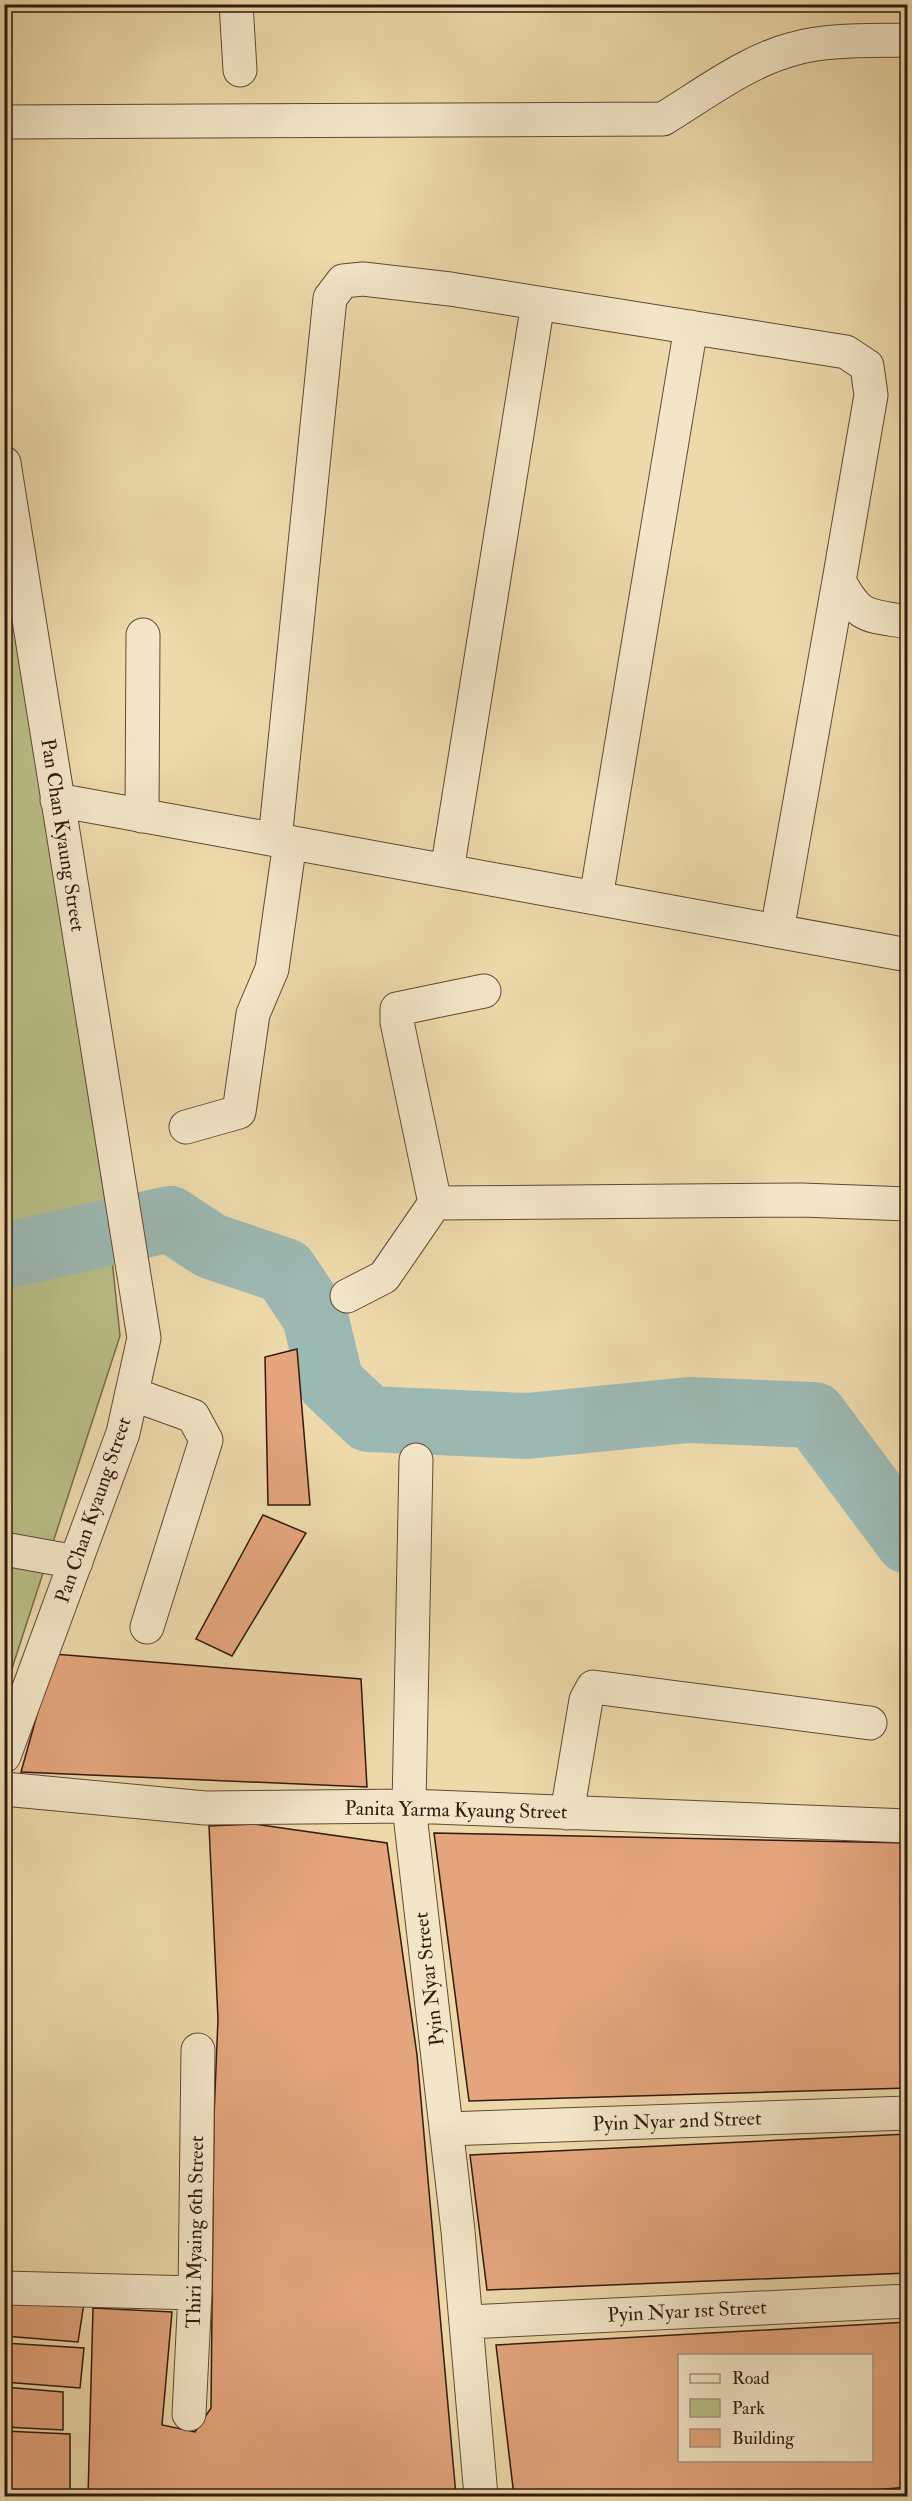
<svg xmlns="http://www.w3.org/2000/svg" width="912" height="2501" font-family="'IM FELL Double Pica',serif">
<rect width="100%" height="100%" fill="#edd9aa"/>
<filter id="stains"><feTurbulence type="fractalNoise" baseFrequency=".00333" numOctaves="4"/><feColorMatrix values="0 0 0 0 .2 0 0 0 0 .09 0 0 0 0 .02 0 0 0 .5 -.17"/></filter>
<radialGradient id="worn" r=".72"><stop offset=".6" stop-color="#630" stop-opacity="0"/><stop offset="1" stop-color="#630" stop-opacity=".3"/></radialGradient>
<path fill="#b9bf87" stroke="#756c4a" stroke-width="1.5" d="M12,611L107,1212L120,1336L5,1690L4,613Z"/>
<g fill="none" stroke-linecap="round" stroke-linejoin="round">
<path stroke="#9cb8b2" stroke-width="66" d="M4,1256L170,1219L211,1246L285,1271L315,1316L331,1383L369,1419L527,1426L689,1410L814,1415L908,1541"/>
</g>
<path fill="#e4a47c" stroke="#31190e" stroke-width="1.5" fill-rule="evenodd" d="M297,1349L310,1505H268L265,1357Z
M263,1515L306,1533L232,1656L196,1639Z
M54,1654L361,1679L367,1787L21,1772Z
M254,1824L387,1843L417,2055L456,2496H88L93,2308L172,2312L162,2425L195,2432L211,2408L214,2116L218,2019L209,1826Z
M434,1833L908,1843V2088L469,2101Z
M908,2134V2273L487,2290L470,2155Z
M4,2300L84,2303L78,2342L4,2336Z
M908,2322V2487L803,2496H514L496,2345ZM680,2356H872V2460H680Z
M4,2343L84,2348L80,2388L4,2382Z
M4,2387L63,2392V2430L4,2427Z
M4,2431L70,2434V2496H4Z"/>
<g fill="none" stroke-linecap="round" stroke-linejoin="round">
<defs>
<path id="minor" d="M236,4L240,70
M4,122L663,119C704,94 747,61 793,49C827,39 872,41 908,40
M4,463L144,1338L123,1433L4,1756
M57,800L908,955
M142,816L143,635
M275,840L330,298L343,281L363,279L450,289L846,352L867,366L871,395L839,581C860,619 866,615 908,622
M447,871L538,303
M596,898L691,327
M777,931L839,581
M484,991L397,1009V1022L435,1203L802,1200L908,1204
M186,1127L239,1112L253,1014L272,969L290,842
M347,1296L384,1277L435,1203
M132,1394L193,1416L206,1440L147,1627
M416,1460L409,1806L458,2231L481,2496
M4,1549L76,1562
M4,1789L205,1808L409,1806L908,1826
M567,1813L586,1700L593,1687L870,1723
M446,2129L908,2113
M4,2288L195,2293
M467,2322L908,2301
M189,2414L195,2293L198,2050"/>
</defs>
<use href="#minor" stroke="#604935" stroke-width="35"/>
<use href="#minor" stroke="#f3e6c8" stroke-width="33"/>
</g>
<g text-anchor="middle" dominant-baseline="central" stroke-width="4.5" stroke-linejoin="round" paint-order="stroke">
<g font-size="20" fill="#31190e" stroke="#f3e6c8">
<text transform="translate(63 835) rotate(81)">Pan Chan Kyaung Street</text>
<text transform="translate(93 1510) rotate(-71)">Pan Chan Kyaung Street</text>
<text transform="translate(456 1810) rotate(1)">Panita Yarma Kyaung Street</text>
<text transform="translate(429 1979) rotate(-97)">Pyin Nyar Street</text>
<text transform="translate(677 2121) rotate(-2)">Pyin Nyar 2nd Street</text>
<text transform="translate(195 2232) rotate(-89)">Thiri Myaing 6th Street</text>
<text transform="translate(687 2311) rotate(-3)">Pyin Nyar 1st Street</text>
</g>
</g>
<rect width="912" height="2501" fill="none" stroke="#edd9aa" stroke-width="24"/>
<rect x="6" y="6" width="900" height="2489" fill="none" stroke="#31190e" stroke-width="3"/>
<rect x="12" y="12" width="888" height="2477" fill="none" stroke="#31190e" stroke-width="1.5"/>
<rect x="678" y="2354" width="195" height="108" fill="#f3e6c8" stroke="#a5947e" stroke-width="1.5"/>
<rect x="690" y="2374" width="30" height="9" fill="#f3e6c8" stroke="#a5947e" stroke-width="1.5"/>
<text x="732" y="2384" font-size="18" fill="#31190e">Road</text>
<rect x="690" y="2399" width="30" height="18" fill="#b9bf87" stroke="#a5947e" stroke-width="1.5"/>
<text x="732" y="2414" font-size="18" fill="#31190e">Park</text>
<rect x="690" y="2429" width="30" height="18" fill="#e4a47c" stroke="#a5947e" stroke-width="1.5"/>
<text x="732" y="2444" font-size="18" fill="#31190e">Building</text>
<rect width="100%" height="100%" filter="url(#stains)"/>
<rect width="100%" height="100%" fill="url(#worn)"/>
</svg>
